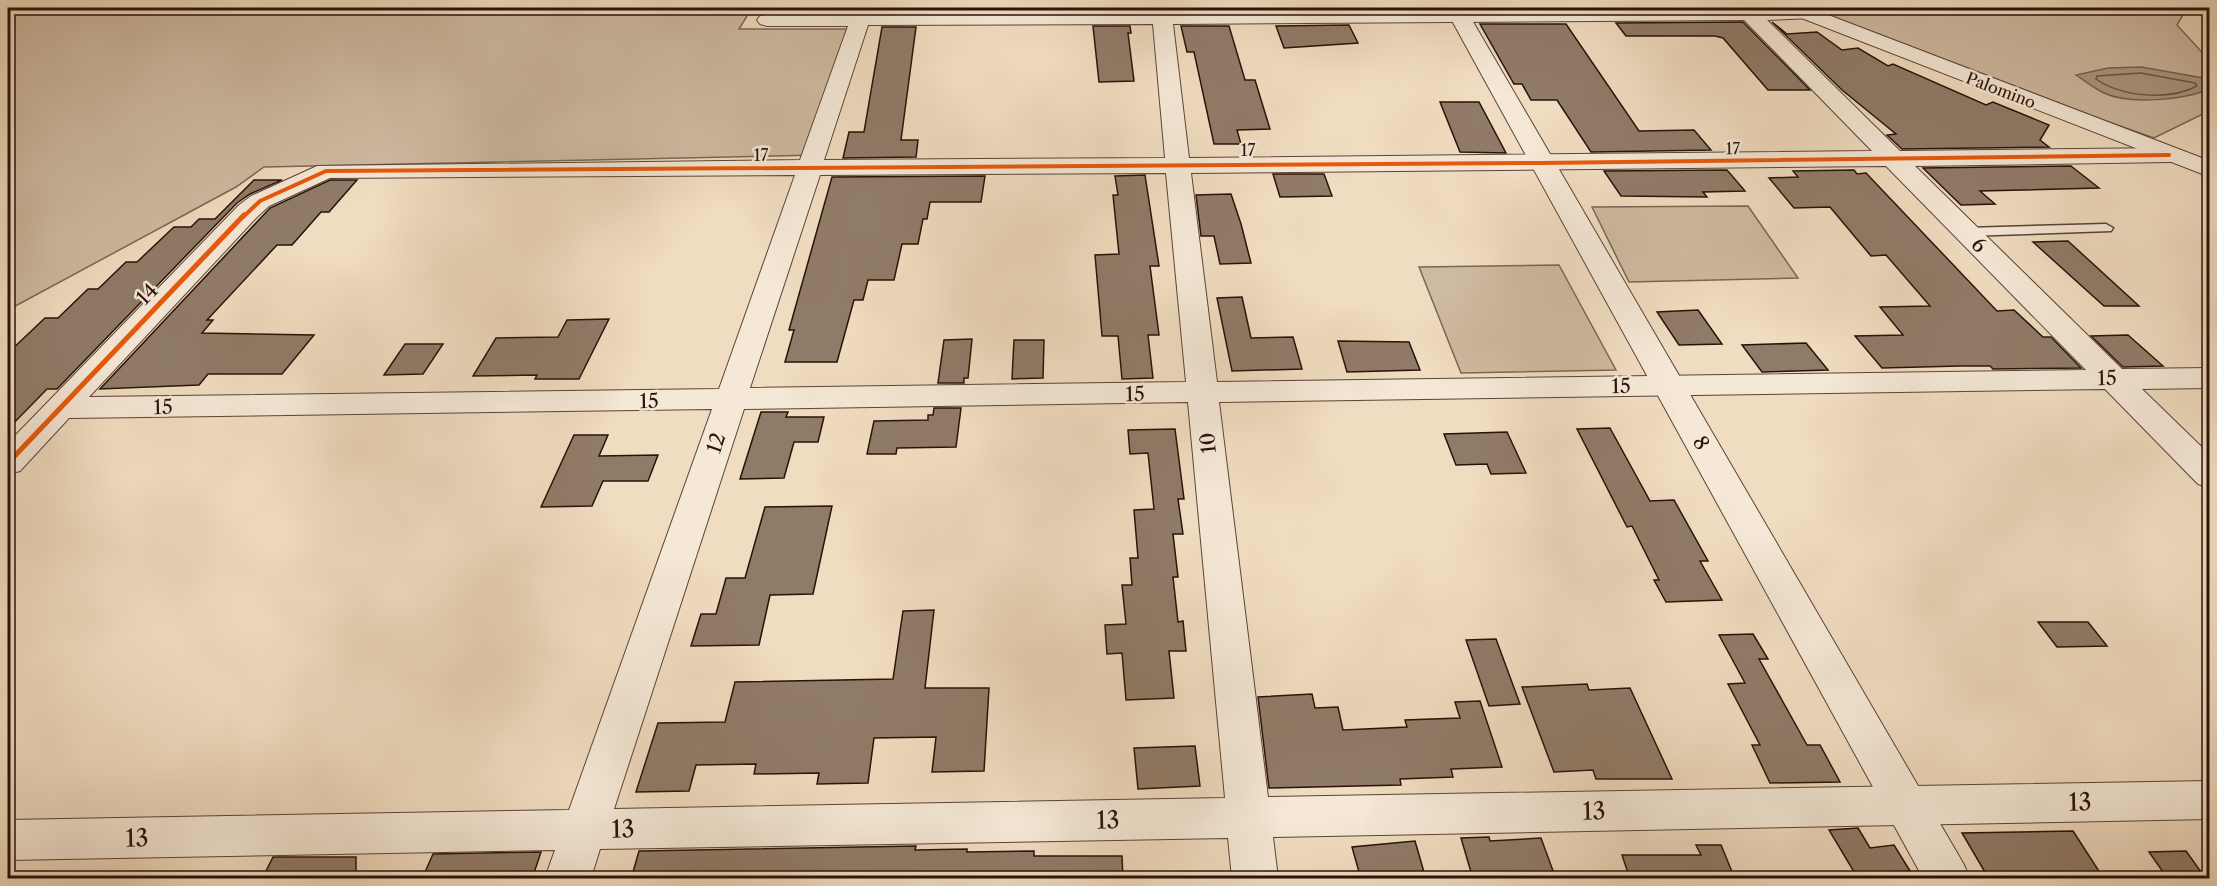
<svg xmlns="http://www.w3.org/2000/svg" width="2217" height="886" font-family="'Libre Caslon Text',serif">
<rect width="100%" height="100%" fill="#f0dcc0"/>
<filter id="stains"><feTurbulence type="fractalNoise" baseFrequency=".00333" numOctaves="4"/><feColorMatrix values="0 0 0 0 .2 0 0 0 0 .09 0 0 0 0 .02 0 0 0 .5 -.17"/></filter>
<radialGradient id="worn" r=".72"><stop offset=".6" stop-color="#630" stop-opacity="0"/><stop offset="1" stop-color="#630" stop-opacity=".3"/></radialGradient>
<path fill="#cebaa1" stroke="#7b6655" stroke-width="1.5" d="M8,8H752L739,29H858L817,155L264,167L236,187L8,310Z
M1810,8H2187L2177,25L2209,60V111L2154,138L2020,91Z
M1748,206L1798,278L1629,282L1592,207Z
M1559,265L1616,370L1461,373L1419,267Z"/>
<path fill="#ac9782" stroke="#776252" stroke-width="1.5" d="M2141,67L2209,79V89C2184,100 2129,105 2104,93C2094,88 2085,81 2076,75L2108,68Z"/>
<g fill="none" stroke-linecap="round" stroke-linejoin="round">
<path stroke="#6a5446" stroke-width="1.5" d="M2141,73L2195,83L2197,86C2169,101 2122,97 2096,79L2097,76Z"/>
</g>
<path fill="#907b68" stroke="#281209" stroke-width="1.5" d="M1743,22L1810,90H1768L1723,38L1715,36H1626L1616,23Z
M1772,22L1787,34L1817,32L1842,50L1858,48L1888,66L1893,64L1986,105L1993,102L2049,125L2040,140L2049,147L1902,149L1887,135L1896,134L1842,90Z
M1480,24H1566L1639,131L1694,130L1711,150L1591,152L1557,100H1531L1522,84H1514Z
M1349,25L1358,43L1284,48L1276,26Z
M1093,26H1130L1131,33H1128L1134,81L1099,82Z
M1181,26H1229L1245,80H1255L1270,129L1237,130L1241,144H1214L1194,52H1187Z
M882,27H916L901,140H918L916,157L843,158L849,132H864Z
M1440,102H1479L1506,153L1460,152Z
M2071,166L2099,188L1980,191L1995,204L1961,205L1923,168Z
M1727,170L1745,191L1703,192L1707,197L1621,196L1604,171Z
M1854,170L1857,174L1866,173L1997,311L2014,310L2043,337H2051L2081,368L1993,369L1990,366H1960L1882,368L1855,336L1903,335L1880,307L1930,306L1886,255L1871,256L1830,207L1794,208L1769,178L1798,177L1793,171Z
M1273,174H1324L1332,196L1280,197Z
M1145,175L1159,266H1150L1159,335H1148L1153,378L1122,379L1118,336H1102L1095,255L1119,254L1113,195H1118L1115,176Z
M985,176L981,202H930L927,219H923L918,244H902L894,280H868L863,300H854L837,362H785L794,330H789L832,177Z
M254,180H282L250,194L237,203L57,389H47L8,429V353L45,318H58L88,289H98L126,262H137L174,227H191L199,219H215Z
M330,180H357L329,212H321L292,245H277L207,320H213L202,333L314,335L282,374H208L199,385L100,389L270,208Z
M1231,194L1241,224L1251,263L1220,264L1214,236H1201L1196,195Z
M2068,241L2139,306H2104L2033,242Z
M1242,297L1251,338L1293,337L1302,369L1232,371L1217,298Z
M1698,310L1722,344L1679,345L1657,312Z
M609,319L579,379H535L537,375L473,376L496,338L558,337L567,320Z
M2128,335L2163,366L2123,367L2091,336Z
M972,339L968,378H964V383H938L944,340Z
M1014,340H1044L1043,378L1012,379Z
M1338,341L1409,342L1420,370L1347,372Z
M1806,343L1828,370L1762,372L1742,345Z
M405,344H443L423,374L384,375Z
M934,408H961L956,447L897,448L896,454H867L874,421L928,420V415H933Z
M761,412H788L786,417H824L818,442H794L784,478L740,479Z
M1610,428L1650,501L1674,500L1708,561H1700L1722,600L1666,602L1654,580H1659L1632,526L1627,527L1577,429Z
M1175,429L1184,499H1178L1183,534H1173L1178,577H1173L1178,622L1183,621L1186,651H1169L1174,698L1126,700L1122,653L1107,654L1105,625L1126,624L1122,585H1132L1130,558H1138L1134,510L1154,509L1148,453L1130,454L1128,430Z
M1507,432L1526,473L1491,474L1487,464L1456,465L1444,434Z
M574,435H608L599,456L658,455L648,481H603L592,506L541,507Z
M832,506L813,594L770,595L759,645L691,646L701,614H716L726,578H745L765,507Z
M934,610L925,688H989L984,771L932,772L936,737L874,738L868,783L817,784L819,773L754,774L756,764L696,765L689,791L636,792L658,723L725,722L735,682L893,679L903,611Z
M2038,622H2088L2107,646L2057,647Z
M1753,634L1768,659H1759L1807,745H1820L1840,782L1770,783L1752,745H1760L1728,684L1745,683L1719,635Z
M1496,639L1520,704L1489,706L1466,640Z
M1587,684L1589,690L1630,688L1672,779H1596L1593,770L1554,772L1522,687Z
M1312,694L1315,708L1338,707L1343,730L1407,727L1405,720L1460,718L1455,702L1480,701L1502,767L1451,769L1453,777L1400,779L1401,785L1269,788L1258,697Z
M1195,746L1200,786L1138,789L1134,748Z
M1858,828L1870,848L1894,845L1910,871L1857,877L1829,830Z
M2073,831L2104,879H1989L1962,833Z
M1489,837L1490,841L1541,838L1556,879H1473L1461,838Z
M1415,841L1426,879H1361L1352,847Z
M1696,845H1721L1735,879H1630L1622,855H1701Z
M916,846L915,850L967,849V852L1034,851V856H1122L1123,879H631L639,851Z
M2186,851L2206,879H2168L2149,852Z
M541,852L532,879H422L433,854Z
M273,857H356V879H262Z"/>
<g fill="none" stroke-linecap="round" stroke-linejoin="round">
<defs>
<path id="service" d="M2106,224L2113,228L2111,231L1966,236L1959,232L1966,228Z"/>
<path id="minor" d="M854,8H874L872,13L1151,12V8H1171V12L1806,8L1813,10L1816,14L1813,18L1767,20L1900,151L2169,148L2178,150L2181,155L2178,160L2169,162L1915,166L2122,369L2210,368V388L2142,389L2210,455V488L2198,484L2105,389L1219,402L1268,797L2210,781V819L1273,837L1278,878H1232L1228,838L600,849L591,878H545L555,850L8,860V820L569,810L712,409L69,418L20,471L8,474V443L239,205L251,196L317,166L800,160L848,26H767L760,24L757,20L760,16L767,14L852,13ZM1744,20L1872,151L1189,158L1173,24ZM1153,24L1165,158L824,160L868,25ZM1886,166L2086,370L1217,382L1191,173ZM1166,173L1186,382L750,388L820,175ZM795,175L719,389L89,397L257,217L269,206L330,178ZM1188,402L1225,798L614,809L744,409Z"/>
<path id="tertiary" d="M1445,8H1465L1963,863L1970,878H1923Z
M1783,8H1810L2210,161V177L1786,12Z"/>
</defs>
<use href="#service" stroke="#5a4437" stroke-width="3"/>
<use href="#minor" stroke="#5a4437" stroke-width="2"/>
<use href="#tertiary" stroke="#5a4437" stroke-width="2"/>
<use href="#service" fill="#f5e8d6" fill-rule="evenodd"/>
<use href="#minor" fill="#f5e8d6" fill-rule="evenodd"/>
<use href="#tertiary" fill="#f5e8d6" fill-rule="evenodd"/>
<defs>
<path id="cycleway-far1" d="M243,217L260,201L326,171L1543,163L2169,155"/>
<path id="cycleway" d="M8,463L244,215"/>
</defs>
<use href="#cycleway-far1" stroke="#f5e8d6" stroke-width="6"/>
<use href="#cycleway" stroke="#f5e8d6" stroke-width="9"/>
<use href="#cycleway-far1" stroke="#e8590c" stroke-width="4"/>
<use href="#cycleway" stroke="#e8590c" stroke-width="5"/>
</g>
<g text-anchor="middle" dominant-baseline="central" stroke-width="5" stroke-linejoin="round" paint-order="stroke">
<g font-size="16" fill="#281209" stroke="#f5e8d6">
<text transform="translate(2001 90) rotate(21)">Palomino</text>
<text transform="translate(1733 148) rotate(-1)">17</text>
<text x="1248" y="150">17</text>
<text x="761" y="155">17</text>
</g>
<g font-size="20" fill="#281209" stroke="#f5e8d6">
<text transform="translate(1979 245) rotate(45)">6</text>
<text transform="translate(147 294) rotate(-46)">14</text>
<text transform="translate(2107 378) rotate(-1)">15</text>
<text transform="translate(1621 386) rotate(-1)">15</text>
<text transform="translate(1135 394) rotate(-1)">15</text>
<text transform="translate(649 401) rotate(-1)">15</text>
<text transform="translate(163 407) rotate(-1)">15</text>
<text transform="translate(716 443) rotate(-71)">12</text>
<text transform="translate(1208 443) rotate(-96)">10</text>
<text transform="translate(1701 443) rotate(60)">8</text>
</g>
<g font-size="24" fill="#281209" stroke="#f5e8d6">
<text transform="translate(2080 802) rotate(-1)">13</text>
<text transform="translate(1594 811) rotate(-1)">13</text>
<text transform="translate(1108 820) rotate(-1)">13</text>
<text transform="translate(623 829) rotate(-1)">13</text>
<text transform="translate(137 838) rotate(-1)">13</text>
</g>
</g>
<rect width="2217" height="886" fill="none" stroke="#f0dcc0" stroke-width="30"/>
<rect x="9" y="9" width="2199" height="868" fill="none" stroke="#281209" stroke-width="3"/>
<rect x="15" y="15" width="2187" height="856" fill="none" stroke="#281209" stroke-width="1.5"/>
<rect width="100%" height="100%" filter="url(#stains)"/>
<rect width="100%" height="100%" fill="url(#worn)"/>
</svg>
